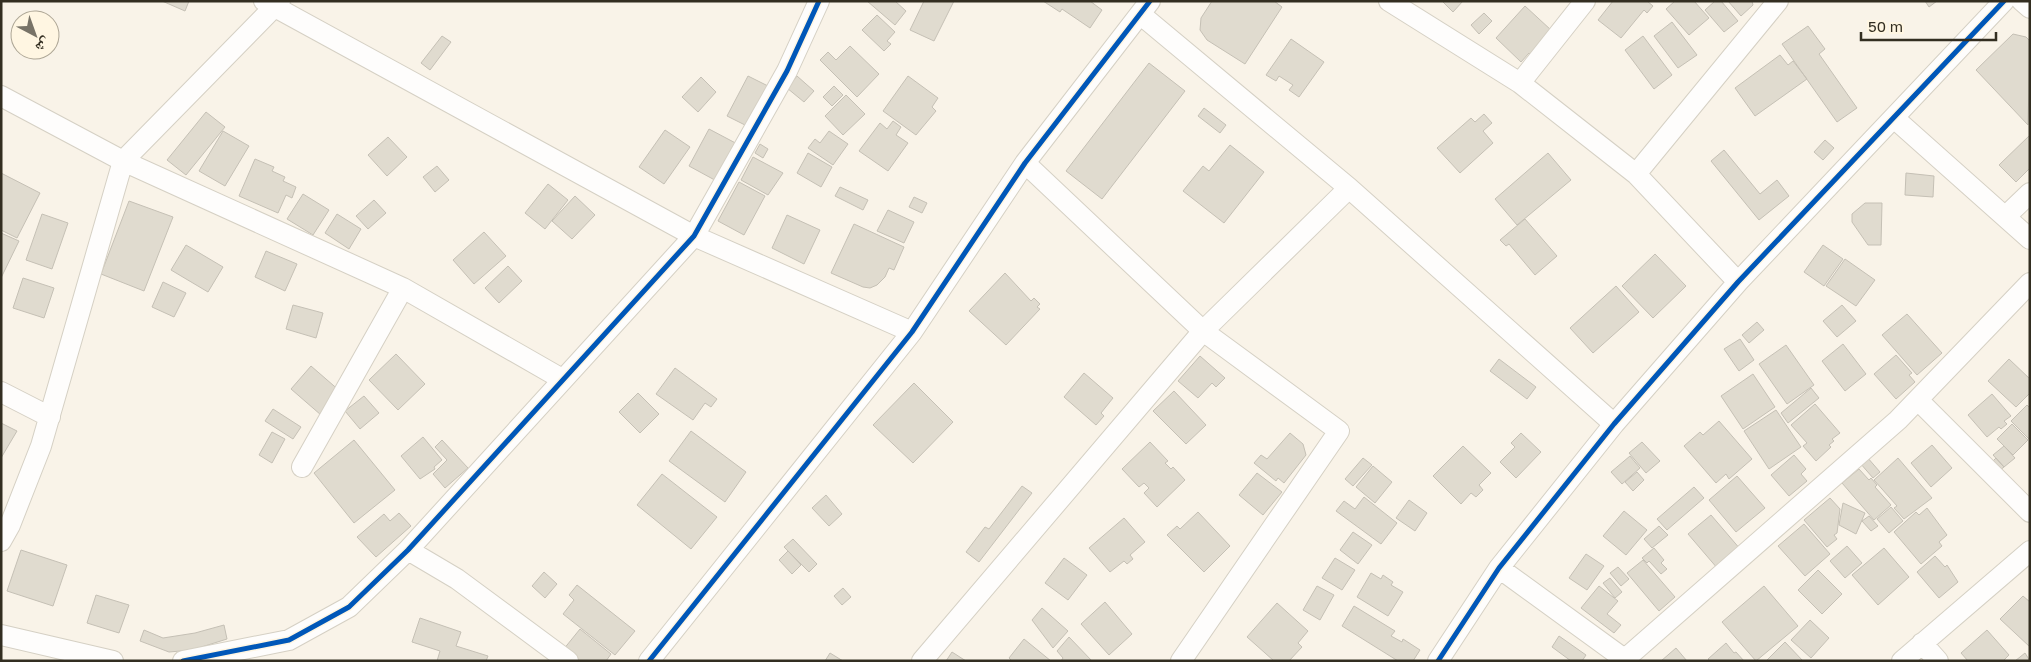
<svg xmlns="http://www.w3.org/2000/svg" width="2031" height="662" font-family="'Golos Text','Noto Naskh Arabic',sans-serif">
<rect width="100%" height="100%" fill="#f9f3e8"/>
<path fill="#e0dbcf" stroke="#c5c0b5" d="M162,1H189L185,11Z
M867,1H895L906,11L895,25Z
M924,1H954L934,41L910,30Z
M1043,1H1090L1102,10L1090,28L1062,9L1060,12Z
M1212,1H1274L1282,7L1245,64L1207,40L1200,30L1201,18Z
M1442,1H1463L1453,12Z
M1613,1H1647L1653,6L1647,13L1644,10L1621,38L1598,20Z
M1675,1H1694L1709,18L1689,35L1666,9Z
M1715,1H1721L1738,21L1724,32L1705,10Z
M1728,1H1752L1753,5L1741,16Z
M1925,1H1937L1929,7Z
M1525,6L1551,30L1531,55L1529,53L1521,62L1496,38Z
M1484,13L1492,21L1479,34L1471,25Z
M877,15L895,32L887,41L891,44L884,51L862,30Z
M1672,22L1697,55L1678,68L1654,36Z
M1808,26L1825,49L1819,54L1857,108L1837,122L1782,44Z
M2013,34L2026,37L2030,41L2028,125L1976,70Z
M442,36L451,42L430,70L421,63Z
M1643,36L1672,75L1654,89L1625,50Z
M1291,39L1324,62L1299,97L1289,90L1293,85L1279,76L1276,81L1266,75Z
M850,46L879,74L857,97L820,60L828,52L836,60Z
M1780,55L1788,65L1793,61L1807,79L1755,116L1735,88Z
M1149,63L1185,91L1102,199L1066,171Z
M748,76L778,91L757,131L727,116Z
M797,76L814,91L804,102L787,88Z
M908,76L938,98L932,107L936,111L916,135L883,111Z
M701,77L716,92L698,112L682,97Z
M834,86L843,95L832,106L823,97Z
M846,95L865,114L843,135L825,116Z
M1204,108L1226,125L1220,133L1198,116Z
M206,112L225,127L186,175L167,160Z
M1484,114L1492,123L1483,131L1493,143L1460,173L1437,148L1471,118L1475,122Z
M893,121L901,127L896,135L908,143L888,171L859,151L880,123L887,129Z
M709,129L743,147L722,184L689,166Z
M665,130L690,147L664,184L639,167Z
M223,131L249,146L225,186L199,171Z
M829,131L848,144L833,165L808,148L815,139L820,143Z
M2030,135V168L2016,182L1999,165Z
M388,137L407,157L387,176L368,155Z
M1825,140L1834,148L1823,160L1814,152Z
M760,144L768,149L763,158L755,153Z
M1230,145L1264,172L1224,223L1183,191L1203,166L1209,171Z
M1724,150L1760,194L1777,180L1789,196L1759,220L1711,161Z
M808,153L832,167L821,187L797,173Z
M1548,153L1571,180L1517,225L1495,199Z
M753,157L783,173L768,195L741,180Z
M255,159L274,167L272,171L285,177L283,181L296,187L292,198L286,195L278,213L239,196Z
M437,166L449,180L435,192L423,177Z
M1,173L40,193L17,238L1,230Z
M1906,173L1934,176L1933,197L1905,195Z
M739,182L765,196L744,235L718,221Z
M548,184L568,200L545,229L525,213Z
M840,187L868,200L863,210L835,196Z
M303,194L329,210L313,235L287,219Z
M575,196L595,215L572,239L552,221Z
M914,197L927,203L922,213L909,207Z
M374,200L386,213L368,229L356,216Z
M129,201L173,217L144,291L101,274Z
M1865,203H1882L1881,245H1868L1852,222V214Z
M888,210L914,222L904,243L877,231Z
M42,214L68,223L52,269L26,260Z
M337,214L361,229L349,249L325,233Z
M787,215L820,230L804,264L772,248Z
M1525,219L1557,256L1535,275L1509,244L1506,246L1500,240Z
M854,224L904,247L894,270L889,268L885,277L877,285L870,288L863,287L831,273Z
M484,232L506,256L474,284L453,260Z
M1,233L19,241L1,278Z
M186,245L223,267L208,292L171,270Z
M1823,245L1843,259L1824,286L1804,272Z
M266,251L297,264L285,291L255,277Z
M1655,254L1686,286L1653,318L1622,286Z
M1845,259L1875,280L1856,306L1826,286Z
M508,266L522,281L499,303L485,288Z
M1005,273L1031,301L1034,298L1040,304L1037,307L1040,309L1006,345L969,311Z
M23,278L54,288L44,318L13,308Z
M163,282L186,293L174,317L152,307Z
M1616,286L1639,312L1593,353L1570,328Z
M293,305L323,313L316,338L286,329Z
M1842,305L1856,321L1837,337L1823,321Z
M1907,314L1942,353L1917,375L1882,335Z
M1757,322L1764,330L1749,343L1742,335Z
M1740,339L1754,360L1739,371L1724,349Z
M1843,344L1866,374L1845,391L1822,361Z
M1786,345L1814,385L1787,404L1759,364Z
M396,354L425,384L398,410L369,380Z
M1896,355L1912,373L1909,375L1915,382L1896,399L1874,374Z
M1200,356L1225,378L1216,387L1212,383L1198,398L1178,381Z
M1499,359L1536,387L1527,399L1490,371Z
M2009,359L2030,379V393L2016,407L1988,381Z
M311,366L341,392L321,415L291,389Z
M675,368L717,399L711,407L705,403L693,420L656,394Z
M1084,373L1113,398L1101,413L1104,416L1096,425L1064,397Z
M1753,374L1775,407L1743,429L1721,396Z
M914,383L953,422L913,463L873,425Z
M1811,388L1819,398L1788,423L1781,413Z
M1174,391L1206,425L1186,444L1153,411Z
M638,393L659,414L640,433L619,412Z
M1992,394L2011,416L2004,421L2007,424L2001,429L1999,427L1987,437L1968,415Z
M364,396L379,413L360,429L345,411Z
M1815,404L1840,433L1832,439L1834,441L1829,445L1831,447L1816,461L1803,446L1807,443L1791,425Z
M2027,405L2030,408V440L2011,421Z
M273,409L301,427L293,439L265,421Z
M1776,410L1801,447L1769,469L1744,431Z
M1719,421L1752,459L1729,479L1726,474L1716,483L1684,446L1700,432L1703,435Z
M1,423L17,431L1,458Z
M2012,424L2028,440L2013,455L1997,439Z
M691,431L746,472L725,502L669,461Z
M272,432L285,439L272,463L259,455Z
M1290,433L1303,444L1306,455L1284,483L1278,478L1276,481L1254,463L1261,455L1267,459Z
M1521,433L1541,452L1516,478L1500,462L1515,447L1511,443Z
M423,437L442,460L434,467L435,469L420,479L401,456Z
M354,440L395,490L354,523L314,473Z
M442,440L468,468L445,488L433,474L447,460L435,447Z
M1150,442L1168,461L1165,463L1171,469L1173,467L1185,480L1157,507L1144,493L1149,488L1144,483L1139,487L1122,469Z
M1642,442L1660,461L1646,473L1629,453Z
M1932,445L1952,468L1931,487L1911,463Z
M1463,446L1491,473L1479,485L1483,490L1476,497L1471,493L1461,504L1433,476Z
M2004,446L2015,458L2004,467L1993,455Z
M1794,455L1806,469L1801,474L1807,481L1789,496L1771,475Z
M1630,456L1640,468L1622,484L1611,472Z
M1867,457L1880,472L1873,478L1860,463Z
M1363,458L1372,465L1353,486L1345,479Z
M1898,458L1932,498L1904,519L1894,508L1897,506L1874,480Z
M1996,458L2004,467L1999,471L1992,462Z
M1373,466L1392,482L1375,503L1356,487Z
M1859,469L1869,480L1871,478L1877,485L1875,487L1891,505L1874,520L1842,483Z
M1637,472L1644,480L1633,491L1625,482Z
M1257,473L1282,492L1263,515L1239,495Z
M662,474L717,517L691,549L637,505Z
M1737,476L1765,508L1736,532L1709,500Z
M1022,486L1032,493L979,562L966,552L985,527L989,529Z
M1694,487L1704,498L1667,530L1657,519Z
M826,495L842,514L829,526L812,508Z
M1364,497L1397,523L1381,544L1336,511L1344,501L1355,509Z
M1830,498L1840,509L1837,533L1834,535L1837,539L1827,547L1804,520Z
M1409,500L1427,513L1415,531L1396,518Z
M1843,503L1865,513L1856,534L1839,525Z
M1891,507L1903,521L1889,533L1877,519Z
M1927,508L1947,535L1939,542L1942,546L1921,564L1894,532L1916,512L1919,515Z
M1624,511L1647,530L1626,555L1603,536Z
M1198,512L1230,546L1204,572L1167,535L1177,526L1180,529Z
M399,513L411,526L376,557L357,537L384,514L390,521Z
M1711,515L1741,550L1718,569L1688,534Z
M1869,516L1878,526L1871,531L1862,521Z
M1124,518L1145,542L1130,555L1133,559L1127,564L1124,561L1110,572L1089,548Z
M1804,524L1830,554L1805,576L1778,546Z
M1659,526L1668,535L1652,548L1644,539Z
M1353,532L1372,545L1358,564L1340,550Z
M793,539L817,564L809,572L784,547Z
M1847,546L1862,563L1845,578L1830,561Z
M1654,548L1664,560L1661,563L1667,569L1661,574L1649,561L1647,563L1642,558Z
M1884,548L1909,577L1878,605L1852,575Z
M21,550L67,565L53,606L7,591Z
M788,551L801,565L792,574L779,560Z
M1586,554L1604,566L1587,590L1569,578Z
M1935,556L1945,567L1947,565L1958,582L1939,598L1917,572Z
M1064,558L1087,575L1068,600L1045,583Z
M1335,558L1355,570L1342,590L1322,578Z
M1643,560L1675,597L1659,611L1627,573Z
M1618,567L1629,579L1621,586L1610,573Z
M1818,570L1842,594L1822,614L1798,590Z
M544,572L557,584L545,598L532,586Z
M1371,573L1381,579L1383,575L1393,582L1391,585L1403,592L1388,616L1357,597Z
M1610,578L1622,592L1615,598L1603,583Z
M577,585L635,631L615,655L563,614L574,600L569,595Z
M1317,586L1334,595L1320,620L1303,610Z
M1599,586L1618,601L1607,614L1621,625L1614,633L1581,608Z
M1764,586L1798,626L1756,661L1722,622Z
M843,588L851,597L842,605L834,596Z
M96,595L129,605L119,633L87,623Z
M2023,596L2030,602V647L2000,619Z
M1105,602L1132,634L1109,655L1081,624Z
M1277,603L1308,631L1298,643L1302,647L1289,661H1274L1247,637Z
M1354,606L1395,631L1391,636L1402,642L1403,639L1420,650L1413,661H1398L1342,626Z
M1042,608L1068,631L1053,648L1032,620Z
M420,618L461,632L456,646L488,656L486,661H437L440,651L412,642Z
M1810,620L1829,638L1811,658L1791,640Z
M224,625L227,639L192,650L169,652L140,641L144,630L163,638L195,633Z
M580,629L611,654L606,661H577L563,650Z
M1987,630L2009,655L2003,661H1968L1961,653Z
M1559,636L1586,655L1582,661H1571L1552,647Z
M1069,637L1092,661H1061L1063,658L1057,651Z
M1024,639L1051,661H1012L1009,658Z
M1785,642L1803,661H1766Z
M1726,643L1734,653L1736,652L1744,661H1710L1708,659Z
M1676,648L1687,661H1661Z
M952,652L966,661H946Z
M830,653L843,661H825Z
M2025,653L2030,661H2015Z"/>
<g fill="none" stroke-linecap="round" stroke-linejoin="round">
<defs>
<path id="minor" d="M264,1L694,236L912,332
M1389,1L1520,83L1636,174L1738,282
M2022,1L2030,8
M1140,14L1349,188L1614,424
M1520,83L1585,1
M1,96L123,161L403,288L562,379
M1894,118L2030,239
M1025,163L1203,331L1339,431L1181,661
M1636,174L1778,1
M2006,216L2030,193
M1,392L50,417
M1918,400L2030,512
M302,467L403,288
M1,541L10,525L41,446L123,161L280,1
M408,550L457,579L568,661
M1499,568L1627,661
M1,635L113,661
M1922,643L1938,661
M1625,659L1898,420L2030,283
M183,661L289,640L349,607L408,550L694,236L787,71L819,1
M649,661L912,332L1025,163L1150,1
M922,661L1203,331L1349,188
M1438,661L1499,568L1614,424L1738,282L2004,1
M1902,661L2030,551"/>
</defs>
<use href="#minor" stroke="#d5d0c4" stroke-width="22"/>
<use href="#minor" stroke="#fefdfc" stroke-width="20"/>
<defs>
<path id="cycleway" d="M183,661L289,640L349,607L408,550L694,236L787,71L819,1
M649,661L912,332L1025,163L1150,1
M1438,661L1499,568L1614,424L1738,282L2004,1"/>
</defs>
<use href="#cycleway" stroke="#fff6e2" stroke-width="8"/>
<use href="#cycleway" stroke="#0057b8" stroke-width="5"/>
</g>
<rect width="2031" height="662" fill="none" stroke="#332e21" stroke-width="5"/>
<g transform="translate(35 35) rotate(139)"><circle r="24" fill="#fff6e2" stroke="#ada695"/>
<path d="M0-4L9 19L0 12L-9 19Z" fill="#787367"/>
<text y="-8" font-size="14" font-weight="bold" text-anchor="middle" fill="#332e21">ش</text>
</g>
<path d="M1861 32v8h135v-8" fill="none" stroke="#332e21" stroke-width="2.5"/>
<text x="1868" y="32" font-size="15" fill="#332e21" stroke="#fff6e2" stroke-width="4" paint-order="stroke">50 m</text>
</svg>
